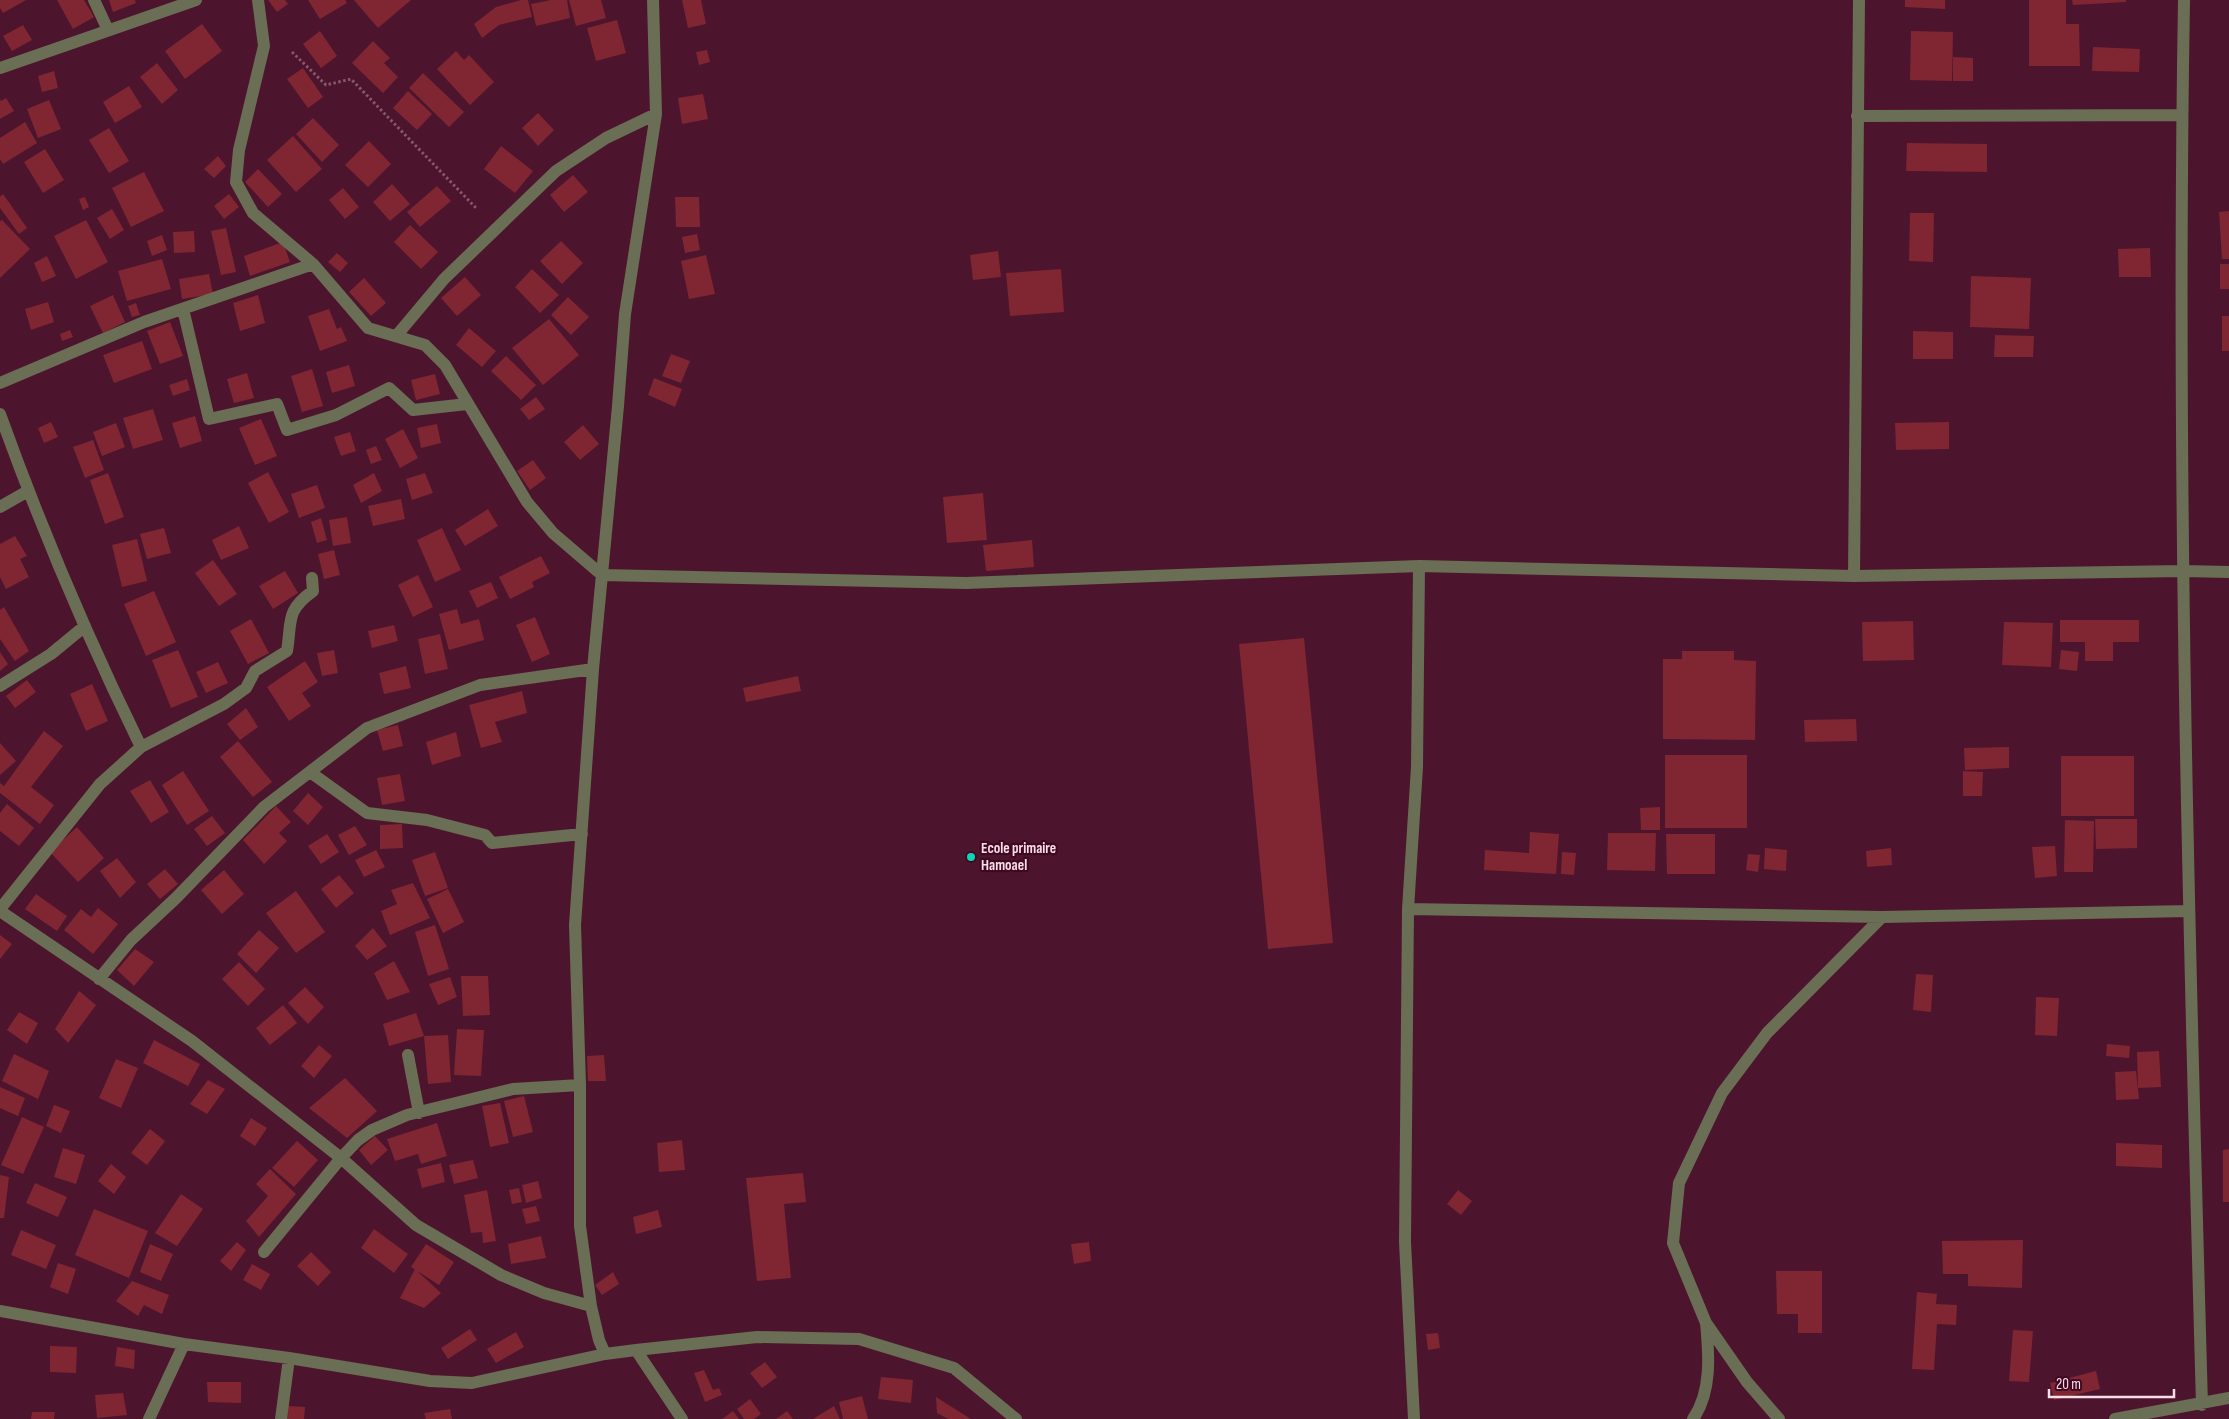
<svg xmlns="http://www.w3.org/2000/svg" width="2229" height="1419" font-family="'Sofia Sans Condensed',sans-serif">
<rect width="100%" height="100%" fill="#4c152d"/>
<path fill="#802532" d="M0,0H26L3,13L0,8Z
M57,0H84L94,17L73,29Z
M109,0H135L136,3L113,12Z
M268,0H285L288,4L277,12Z
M308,0H345L347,3L320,19Z
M354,0H411L378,28Z
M521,0H528L532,17L499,25L482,38L474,24L496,7Z
M551,0H567L570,18L536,26L531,4Z
M569,0H601L606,18L576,26Z
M682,0H701L706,24L688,28Z
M1905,0H1945V9L1905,7Z
M2029,0H2066V24H2079L2080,66H2029Z
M2072,0H2126V2L2073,5Z
M617,20L626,53L596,61L587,28Z
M202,24L222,51L185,79L165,51Z
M23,25L32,40L12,51L3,36Z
M320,31L337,56L321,68L303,44Z
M1911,31L1953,32L1952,81L1910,80Z
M373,41L390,58L384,63L398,77L383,93L352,63Z
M2093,47L2140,49L2139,72L2092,71Z
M707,50L710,62L699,65L696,52Z
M456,51L464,60L469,55L494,82L470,105L437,69Z
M1953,57L1973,58V81H1953Z
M157,63L178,90L162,104L140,77Z
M303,68L323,97L308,108L287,79Z
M54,71L58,88L42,92L38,76Z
M423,73L464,112L449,127L409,88Z
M129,86L142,107L115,123L103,102Z
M408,91L432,114L417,130L393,108Z
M703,94L708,119L682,124L678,98Z
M6,98L14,111L0,119V99L1,101Z
M49,100L61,129L38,138L27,109Z
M538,113L554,130L538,146L522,128Z
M313,118L339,145L322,162L296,134Z
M25,122L37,143L3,164L0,159V138Z
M109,128L129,161L109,173L89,140Z
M293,136L322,169L296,192L267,160Z
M369,141L391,164L368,187L345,165Z
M1907,143L1987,144V172L1906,171Z
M501,146L533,171L515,193L484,169Z
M45,149L64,180L43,193L24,162Z
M218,156L226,166L214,178L204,169Z
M258,169L282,194L268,207L245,182Z
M144,172L164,211L131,227L112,188Z
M573,175L588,192L564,212L550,195Z
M392,184L410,204L390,221L373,202Z
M437,186L451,201L420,227L407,212Z
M343,188L359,207L345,219L329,200Z
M3,194L27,228L19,234L0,208V197Z
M229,194L239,207L224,219L214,206Z
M85,197L89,207L83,210L79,199Z
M675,197H699L700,227H676Z
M112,209L124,230L110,239L97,218Z
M2229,211V259H2222L2219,212Z
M1910,213H1934L1933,262L1909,261Z
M2,220L30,249L0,278V221Z
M86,220L108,262L76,279L54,236Z
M410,225L438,252L421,269L394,242Z
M226,228L236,272L221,275L211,231Z
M194,231L195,252L174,253L173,232Z
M697,234L700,250L685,253L682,237Z
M162,235L167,250L152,256L147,241Z
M561,241L583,263L562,284L540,261Z
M283,242L290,262L250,276L244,256Z
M2150,248L2151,277H2119L2118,249Z
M998,251L1001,277L973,280L970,255Z
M337,253L348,263L340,272L328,262Z
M706,255L715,294L689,299L681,261Z
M47,256L56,276L42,282L34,263Z
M162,259L171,289L127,301L118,271Z
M2220,264H2229V289H2220Z
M532,269L559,295L540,313L515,287Z
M1061,269L1064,312L1010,316L1006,273Z
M209,274L213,294L182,299L179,279Z
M1971,276L2031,278L2029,329L1970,327Z
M465,277L481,295L457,316L441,298Z
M364,278L386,303L371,316L349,292Z
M113,295L125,322L103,333L90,306Z
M258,295L265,323L240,331L233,303Z
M568,297L589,317L571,335L551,315Z
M48,302L54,322L31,330L25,309Z
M136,303L140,315L132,317L128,306Z
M329,309L337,329L341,327L347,341L320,351L308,316Z
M2222,316H2229V351H2222Z
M549,319L579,355L543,385L512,348Z
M170,322L183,356L160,364L147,331Z
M469,328L496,351L482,367L456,345Z
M70,330L73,337L62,341L60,334Z
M1913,331L1953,332V359H1913Z
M1995,335L2034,336L2033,357H1994Z
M142,341L152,369L114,383L103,355Z
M671,354L690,361L681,383L662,376Z
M506,356L536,385L521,400L491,371Z
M349,365L355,386L332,393L326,372Z
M312,369L323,406L302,412L291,376Z
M247,373L254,398L234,403L227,379Z
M435,374L440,394L416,400L411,380Z
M654,378L682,389L675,407L648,395Z
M187,379L190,390L173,396L169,385Z
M536,397L545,409L529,420L520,409Z
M153,409L163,440L133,449L123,418Z
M195,416L202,441L180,448L172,423Z
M261,419L277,456L255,465L239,428Z
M51,422L58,437L44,443L38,428Z
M1949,422V449L1896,450L1895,423Z
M116,423L125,447L102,456L93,432Z
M437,424L441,443L421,448L417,428Z
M583,425L599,444L580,460L564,442Z
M403,429L418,458L400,468L385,439Z
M350,432L356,451L341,456L334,437Z
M93,440L104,470L85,478L73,447Z
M376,446L382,460L371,464L366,450Z
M533,460L546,478L530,490L517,471Z
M268,472L289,512L269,523L248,483Z
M108,473L124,517L105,524L90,480Z
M374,473L382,491L361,503L353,485Z
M425,473L433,493L412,500L406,479Z
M317,485L325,508L299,518L291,494Z
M983,493L987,540L947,543L943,497Z
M401,499L405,519L373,526L368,506Z
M488,509L498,526L465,546L455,530Z
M347,517L351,543L333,546L329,520Z
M321,518L327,540L317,543L311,522Z
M239,526L249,548L221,560L212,540Z
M164,528L171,553L147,559L140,534Z
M442,528L461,570L435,582L417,540Z
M15,536L27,556L20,559L29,577L6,589L0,577V544Z
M137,539L147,581L122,587L112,545Z
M1032,540L1034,567L986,571L983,545Z
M334,550L340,575L324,579L318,554Z
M541,556L550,573L532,582L534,587L510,599L499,577Z
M213,560L237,594L219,606L195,573Z
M285,571L298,593L273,609L259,586Z
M418,575L433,607L413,617L398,585Z
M491,582L498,598L477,608L469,591Z
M154,591L176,642L146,656L124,604Z
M4,607L29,651L15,661L0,639V610Z
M457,609L461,624L479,619L484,640L449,650L439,614Z
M535,617L550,654L532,662L516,625Z
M251,619L269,653L248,664L230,631Z
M2060,620H2139V642H2113V661H2085V642H2060Z
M1913,621L1914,660L1863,661L1862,622Z
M2004,622L2053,623L2051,667L2002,665Z
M394,625L398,641L372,648L368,631Z
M440,634L448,669L425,674L418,639Z
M1304,638L1333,943L1268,949L1239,644Z
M178,650L198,697L171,708L152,660Z
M334,650L338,673L322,676L317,653Z
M2061,650L2079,652L2077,671L2059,669Z
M1682,651H1734V660L1756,661L1755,740L1663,739V659H1682Z
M0,652L8,664L0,671Z
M305,661L318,682L302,693L311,706L289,721L267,687Z
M218,662L228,683L206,693L196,672Z
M406,666L411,688L384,694L379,673Z
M798,676L801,691L746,702L743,688Z
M27,680L36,692L15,708L6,696Z
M92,684L108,721L86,731L70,694Z
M522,691L527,713L495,722L502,742L481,748L469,705Z
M246,708L258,727L240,740L227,724Z
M1856,719L1857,741L1805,742L1804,720Z
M398,725L403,746L383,751L377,730Z
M44,731L63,746L31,787L54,805L40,824L0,793V783L4,786Z
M456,732L461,756L432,765L426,742Z
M238,741L272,782L253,797L220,757Z
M0,743L16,761L0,775Z
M2009,747V768L1965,770L1964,748Z
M1665,755H1747V828H1665Z
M2061,756H2134V816H2061Z
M183,771L209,811L187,825L162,785Z
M1963,771L1983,772L1982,796H1963Z
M400,774L405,801L382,805L377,778Z
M150,780L169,812L151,823L130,791Z
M308,793L323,807L308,825L293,811Z
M7,804L34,828L19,846L0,831V813Z
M276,806L291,822L279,833L287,841L264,864L243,840Z
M1660,807V830H1641L1640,808Z
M212,816L225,833L207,846L194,829Z
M2095,819H2137V848L2096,849Z
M2065,820L2094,821L2093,872H2064Z
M402,824L403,848L380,849V825Z
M355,826L367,845L349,855L338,835Z
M77,827L104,858L78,882L50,852Z
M1530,832L1559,834L1556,874L1484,870L1485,850L1529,853Z
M1608,833H1656L1655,871L1607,870Z
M327,834L339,852L321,864L308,846Z
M1666,834H1715V874H1667Z
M2055,846L2057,876L2035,878L2032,847Z
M1765,848L1787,850L1786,871L1764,869Z
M1891,848L1892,865L1867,867L1866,851Z
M376,850L385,867L364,877L355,860Z
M435,852L448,888L425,896L412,860Z
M1562,852L1576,853L1574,875L1561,874Z
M1748,854L1760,855L1758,872L1746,870Z
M117,858L136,882L120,898L100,871Z
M165,869L178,884L160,899L147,884Z
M224,870L244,894L222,914L201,890Z
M339,875L354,893L336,908L321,889Z
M413,883L430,918L390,935L381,911L397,904L391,890Z
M448,889L464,922L443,933L427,899Z
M296,891L325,932L296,953L266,913Z
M36,894L67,916L57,931L25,909Z
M98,908L118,924L93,954L64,930L81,909L91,917Z
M435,925L449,969L428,976L415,932Z
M373,928L387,946L367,960L355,946Z
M259,930L279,948L256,973L237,954Z
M0,935L12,944L0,959Z
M135,949L154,962L134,986L117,970Z
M394,961L410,992L387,1000L374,973Z
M239,962L265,989L248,1006L222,979Z
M1916,974L1933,975L1931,1012L1913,1010Z
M461,976H488L490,1015L463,1016Z
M450,977L457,997L438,1005L429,984Z
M305,987L324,1007L308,1024L288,1003Z
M79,991L96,1005L68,1043L55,1029Z
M2036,997L2059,998L2057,1036L2035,1035Z
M283,1005L297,1023L270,1045L256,1028Z
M19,1012L38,1023L27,1044L7,1030Z
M416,1013L424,1036L389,1046L383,1024Z
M457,1029L484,1030L481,1076L454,1075Z
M448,1035L451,1082L428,1084L424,1036Z
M154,1040L200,1064L188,1086L143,1063Z
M2107,1044L2130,1046L2129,1058L2106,1056Z
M319,1045L332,1056L314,1078L301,1066Z
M2159,1051L2161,1087L2138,1088L2137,1052Z
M14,1054L49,1071L38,1099L2,1081Z
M604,1055L606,1081H588L587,1056Z
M116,1059L138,1068L121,1108L99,1098Z
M2136,1071L2139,1099L2116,1100L2115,1072Z
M345,1078L377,1111L347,1138L309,1108Z
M208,1080L225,1089L207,1114L190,1104Z
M0,1087L25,1098L18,1116L0,1108Z
M524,1096L533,1132L513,1137L504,1101Z
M500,1103L509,1143L490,1147L482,1106Z
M54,1105L70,1111L61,1133L46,1126Z
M22,1117L44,1127L23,1174L1,1165Z
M251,1118L267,1128L255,1146L240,1136Z
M437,1123L447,1156L421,1164L418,1154L395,1161L387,1139Z
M150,1129L165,1141L147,1165L131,1153Z
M375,1136L388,1150L371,1165L359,1150Z
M682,1140L685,1170L659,1172L657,1143Z
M297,1141L318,1160L294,1187L272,1168Z
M2116,1143L2162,1145V1168L2116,1166Z
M63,1148L85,1155L76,1184L54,1177Z
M2229,1149V1202H2223V1150Z
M473,1160L478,1178L454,1184L449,1165Z
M441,1163L445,1182L422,1188L417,1169Z
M111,1164L126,1177L114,1194L98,1181Z
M270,1169L296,1194L259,1237L246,1221L268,1196L256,1184Z
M803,1173L806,1202L784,1204L791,1278L757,1281L746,1178Z
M0,1175L9,1177L4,1218H0Z
M538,1181L542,1198L526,1203L522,1185Z
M35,1183L67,1197L58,1217L26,1203Z
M519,1188L522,1202L512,1204L509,1190Z
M487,1190L496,1241L483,1243L482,1232L471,1233L464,1195Z
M1458,1190L1472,1201L1461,1215L1447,1204Z
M181,1194L203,1209L177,1246L155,1233Z
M536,1206L540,1221L526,1224L522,1209Z
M94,1209L148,1231L129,1278L75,1255Z
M658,1210L662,1227L636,1234L633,1217Z
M374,1229L408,1254L394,1273L361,1248Z
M21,1230L56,1245L46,1269L11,1255Z
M541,1236L546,1258L511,1264L508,1244Z
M2023,1240L2022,1288L1968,1286V1274H1943L1942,1241Z
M237,1242L246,1250L231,1271L220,1261Z
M1089,1242L1091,1261L1074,1264L1071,1244Z
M150,1244L173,1254L161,1281L140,1272Z
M426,1244L454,1262L439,1285L411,1267Z
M311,1252L331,1272L318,1286L297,1266Z
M58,1263L76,1269L68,1294L50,1287Z
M252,1264L270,1274L261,1290L243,1280Z
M415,1269L441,1293L424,1308L400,1298Z
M1776,1271H1822V1333H1798V1314H1777Z
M613,1272L619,1284L602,1295L595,1285Z
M132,1281L169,1295L162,1314L144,1305L138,1316L116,1301Z
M1917,1292L1937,1294L1936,1304L1957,1305L1956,1325L1937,1324L1934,1370L1912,1369Z
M470,1329L477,1340L448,1359L441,1348Z
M2013,1330L2033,1331L2029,1382L2009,1381Z
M516,1332L524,1347L496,1363L487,1349Z
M1438,1333L1440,1348L1428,1350L1426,1334Z
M50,1346L77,1347L76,1373L50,1372Z
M117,1347L135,1350L134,1369L115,1366Z
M765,1362L777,1377L762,1388L750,1373Z
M704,1370L713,1390L719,1388L722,1395L705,1402L694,1373Z
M2096,1371L2100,1389L2054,1400L2050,1383Z
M881,1377L913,1380L911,1403L878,1399Z
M207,1382H241V1403L208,1402Z
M123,1393L127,1415L97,1418L95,1395Z
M862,1396L868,1419H843L839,1402Z
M936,1397L971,1419H948L937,1413Z
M750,1399L761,1414L754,1419H744L737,1409Z
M288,1406L305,1407L304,1419H287Z
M834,1406L840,1419H813Z
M450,1409L452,1419H426L424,1413Z
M733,1411L739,1419H722Z
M787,1411L793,1419H776Z
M32,1412H55L54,1419H31Z"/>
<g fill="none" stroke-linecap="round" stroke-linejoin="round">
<path stroke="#86586b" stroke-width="3" stroke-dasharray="2.5 2.5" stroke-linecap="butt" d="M292,52L326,85L351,79L477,209"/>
<path stroke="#696e54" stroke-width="12" d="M94,0L108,30
M258,0L264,46L239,150L236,182L253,213L313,264L368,328L425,345L445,365L527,502L553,533L602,575L966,583L1419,566L1854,576L2184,571L2229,572
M2184,0C2176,468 2189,937 2202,1405
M0,68L196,0
M1857,116L2182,115
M183,309L209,419L277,404L287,430L336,415L389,388L413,410L467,404
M397,335L444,279L556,171L606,138L656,114
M0,383L144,322L313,264
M0,414C41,528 88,639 141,747
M0,507L28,491
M1854,576L1859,0
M0,686L51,654L85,626
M310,772L367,813L427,820L485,835L492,843L582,834
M0,909L100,784L141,747L224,704L246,688L255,671L287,651C292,621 285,611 313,591L312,578
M1408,909L1882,917L2189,911
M0,911L192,1041L341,1158L416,1225L501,1275L544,1293L591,1306
M99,979L131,940L176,898L264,807L367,728L480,685L593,669
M408,1055L419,1113
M264,1252L341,1158L358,1140L372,1130L407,1115L513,1089L580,1085
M0,1311L184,1344L289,1358L430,1381L472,1383L605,1354L636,1350L757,1337L859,1339L954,1368L1016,1419
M636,1350L682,1419
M605,1354L599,1340L591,1306L580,1226V1085L575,925L593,669L618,406L625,314L656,114L653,0
M149,1419L184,1344
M281,1419L289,1358
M1414,1419L1405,1242L1408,909L1417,767L1419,566
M1693,1419C1712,1392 1709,1354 1706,1323
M1779,1419L1747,1382L1706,1323L1673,1243L1679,1183L1722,1093L1767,1033L1882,917
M2115,1419L2229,1398"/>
</g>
<circle fill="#0ad5b5" stroke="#400923" stroke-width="2" cx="971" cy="857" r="5"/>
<g text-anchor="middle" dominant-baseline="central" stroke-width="4.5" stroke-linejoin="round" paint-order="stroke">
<g font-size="15" font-weight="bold" fill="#fadde6" stroke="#400923" text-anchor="start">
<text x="981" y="848">Ecole primaire<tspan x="981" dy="17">Hamoael</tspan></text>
</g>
</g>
<path d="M2049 1389v8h125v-8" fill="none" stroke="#fadde6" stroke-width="2.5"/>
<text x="2056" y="1389" font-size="15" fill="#fadde6" stroke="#400923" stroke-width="4" paint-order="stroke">20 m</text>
</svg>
